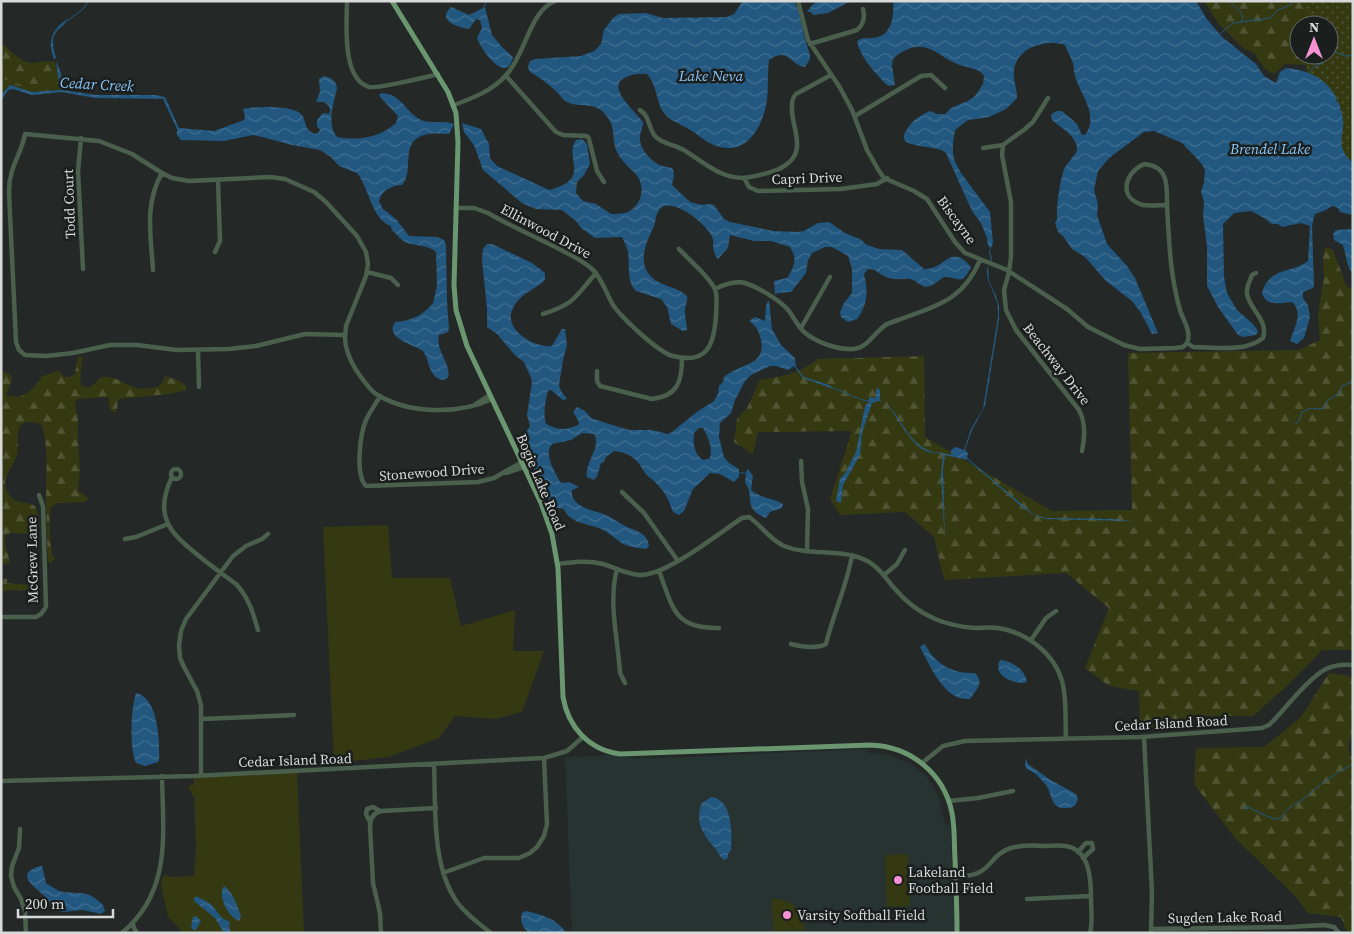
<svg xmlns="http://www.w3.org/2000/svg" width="1354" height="934" font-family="'Source Serif 4',serif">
<defs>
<pattern id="forest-firs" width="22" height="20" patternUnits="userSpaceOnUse" patternTransform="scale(1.25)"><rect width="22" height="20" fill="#343912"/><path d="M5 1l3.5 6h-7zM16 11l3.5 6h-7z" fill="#515534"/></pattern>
<pattern id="wetland-marsh" width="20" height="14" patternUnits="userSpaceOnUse" patternTransform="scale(1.25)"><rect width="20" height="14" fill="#343912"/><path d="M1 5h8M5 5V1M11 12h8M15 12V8" fill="none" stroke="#515534"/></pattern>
<pattern id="park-dots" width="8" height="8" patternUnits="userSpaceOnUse" patternTransform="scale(1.25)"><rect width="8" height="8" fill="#343912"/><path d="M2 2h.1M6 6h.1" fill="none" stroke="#515534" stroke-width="1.8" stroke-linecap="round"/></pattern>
<pattern id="water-waves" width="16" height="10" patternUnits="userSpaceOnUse" patternTransform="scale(1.25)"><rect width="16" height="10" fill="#22577f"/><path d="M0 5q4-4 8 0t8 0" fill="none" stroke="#416f91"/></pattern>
</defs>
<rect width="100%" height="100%" fill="#242928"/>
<path fill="#273331" d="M867,749V753L890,755L911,764L924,774L932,784L939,797L945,825H950L955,933H572L565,757L611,755L630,758H661Z"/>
<path fill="#343912" d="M388,525L392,578H450L461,626L515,610L513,651H544L522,712L495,719L455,716L439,738L389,757L334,763L323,527Z
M297,772L304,933H184L168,917L161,885L163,877L166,875L170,877L194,876L196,847L194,796L192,795L188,785H194V777Z
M908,854L910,906L887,907L885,855Z
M772,899C792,898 803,911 805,930L775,931L773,929Z"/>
<path fill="url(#forest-firs)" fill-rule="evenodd" d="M1204,1H1353V89L1311,65L1285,64L1274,74L1265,69L1254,53L1243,48L1218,23ZM1299,25H1329V55H1299Z
M1,43C10,49 19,62 31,63C39,63 46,60 55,62L59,77L60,90L28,92L14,81L4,80L1,83Z
M1325,247L1333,250L1347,287L1353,288V650H1322L1289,684L1253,716H1204L1140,730L1139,691L1109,686L1085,668L1109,608L1066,573L944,580L934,537L905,512L840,515L830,499L852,431L758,432L753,454L734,442L737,419L747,408L760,380C781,377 801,373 818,359L924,356L925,437L1052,511L1132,510L1128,353L1299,350L1320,340L1318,315L1324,277L1323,259Z
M78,356L83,357L80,377L81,385C89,391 95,385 99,378C114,374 123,384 136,388C144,390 153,388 160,386L165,376L180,381L186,386V390L170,394L118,399L117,410L115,413L110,410L108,397L78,399L75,403L78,420V439L80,470L78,490L88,498L85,502L57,503L51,507C48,522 50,539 52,555L55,557L51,564L48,561C47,539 46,517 46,494C46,472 49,446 41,424C35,423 27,420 22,424C15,430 19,446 17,454C15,463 5,475 5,483C5,487 8,494 11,497C18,505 27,501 35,506C38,515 43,527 35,534L11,533L6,535C2,549 8,550 10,562L1,566V371L10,374L12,380L6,395C24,401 33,390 42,376C49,375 53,372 60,371L64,377H70L75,374Z
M3,578L7,579V583L33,585L36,588C26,593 12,588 1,592V580Z
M1329,673L1349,676L1353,680V736C1345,743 1349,752 1353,761V933H1347L1341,917L1308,913L1294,895L1235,838L1194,784L1196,748L1264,747L1301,717Z"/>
<path fill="url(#wetland-marsh)" d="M8,79L20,84L28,92L13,85L6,88L1,95V83L4,80Z"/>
<path fill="url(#park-dots)" d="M1304,1H1353V204L1313,206L1306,55H1329V25H1305Z"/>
<path fill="url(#water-waves)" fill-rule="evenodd" d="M743,1H794L799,11L804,36L810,55V59L805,67C790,65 788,46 769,60C767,75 769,91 766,106C756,147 730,162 695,133C686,126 669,121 663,112C656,101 657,85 647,74C641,73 631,74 624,78C606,88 637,113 643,122C643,128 640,132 640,138C639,149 652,162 662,166C666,167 670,167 673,169L674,175L672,185L690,202L702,205L710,204L714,205L724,219L730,222L773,231L797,232L804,231L818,223L829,222L845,233L860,239L867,245L879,249L902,250L924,269C946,270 949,242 971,267C961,287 960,277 944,277L931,286L925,287C919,285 916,280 910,279C902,278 895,281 886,277C879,274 877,269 868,269L864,274C868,291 868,305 857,319L848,322L841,317L840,312L844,303L852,293V269L848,256L832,247H825L812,253L808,260L806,273L791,292L777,293L775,295L774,281L787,278C794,267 798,259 790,247L771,241H754L730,235L728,248L718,259L716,257C715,254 713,250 713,246C713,242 714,243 713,239C709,226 674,197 661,208C656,212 656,220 654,226C648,239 638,258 648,273C658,287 675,285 687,296C688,302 684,307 685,313C685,319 687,324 687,330L683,331L671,324L667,307L661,299L636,291C626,281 630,265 628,252C627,247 624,242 622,237L595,238L581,228L577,222L562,210L536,209L522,203L483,170L474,145L464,132L462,123L481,129L489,144L490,158L497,166L549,190C593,179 563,158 576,140L582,139L587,144L590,164L584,175L577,182L576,193L583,201L596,204L611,214C616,214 625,214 630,211C641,204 645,189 638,177C632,169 623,163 618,154C609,137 619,128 603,112C594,102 578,108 567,102C563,100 562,98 559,94C551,86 539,77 529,71L528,66L530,61L536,59L581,56L594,51L601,44L604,30L613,18L619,14L646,13L663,18L727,17L734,14Z
M818,1H850L828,13L813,15L811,12H807L813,4Z
M893,1H1196L1206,18L1222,37L1256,64L1264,76L1276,83L1280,72L1286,68C1308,70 1327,78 1337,99L1336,101L1339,103C1341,111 1344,119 1343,127C1341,144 1339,150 1353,163V215L1340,212L1338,208L1332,206L1326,210L1315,214L1312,225L1314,285L1313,288L1303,292V298L1308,305L1310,317L1304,338L1297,344L1290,341C1294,328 1304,313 1292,302C1280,303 1266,307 1262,293C1270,266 1291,274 1308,261L1310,226L1301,223L1282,227L1278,224H1272L1264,218L1251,211L1234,213L1223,224L1224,277L1227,293L1237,310L1253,324L1258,331L1256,335L1243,337L1238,335L1218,307L1207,286V246L1203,216L1204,202L1201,191L1204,182L1205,170L1201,163L1182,143L1154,131L1144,132L1109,158L1098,171L1094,190L1098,204L1097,215L1107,244L1127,266L1135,278L1158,333L1152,334L1141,313L1132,301L1106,281L1085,257L1072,249L1063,236L1058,232L1055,223L1057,220C1056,207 1060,181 1064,169C1067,163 1077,153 1077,150C1078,137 1060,127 1052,120L1051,115L1056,111H1062L1077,124L1082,135H1085C1099,116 1082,97 1076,79C1074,74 1074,69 1073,63C1071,58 1067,50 1065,45C1046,39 1017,47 1014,70C1013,80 1017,88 1017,98L1006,109L989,117L968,120L955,130L953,143V154L955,162L961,173L990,212L993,243L990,251L992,260L988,266L989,281L996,296L999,306V319L985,406L972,430L965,450L968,453L967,458L1033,514L1045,518L1114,519L1132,521L1045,519L1032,514L1022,507L968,460L945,455L943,469L945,542L941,476L943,455L941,453L951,455V450L956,447L964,450L971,429L983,409L998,317C998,310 998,303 995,297C990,283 982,273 991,260L989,251L991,248L988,246L987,238L981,223L972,211L946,153C938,144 893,150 906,131C912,120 919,116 930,111L937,114H945L951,108L968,101L975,96L983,84L984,76C979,68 968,68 960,65C940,58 928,39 906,50C901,52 897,55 893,59L892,65L895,85L889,86L887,85C875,73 860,57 857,41C862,37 866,39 872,38C892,37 894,17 893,1Z
M451,7L469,15L485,7L492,35L502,47L513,57C507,86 481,50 477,38L482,28L480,20L476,19L469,29C458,27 436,21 451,7Z
M67,19C66,24 63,25 59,29C50,37 53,47 56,58L54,59C47,41 52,30 67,19Z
M56,61L61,73L63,90L95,95H155L165,97L179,128L214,131L244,120L245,117L243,109C255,106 295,105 302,115C307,123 304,130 315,134L318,133L320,130C314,124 317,119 323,113L329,114C332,109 329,105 324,102H316L320,92L319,79L324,76C331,78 336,80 337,88C334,103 326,123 337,137C357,141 380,138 396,123L398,116L381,98L379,95L382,93C402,94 406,113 421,120C430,124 443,120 454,124L449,134C442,134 436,133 429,134C397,139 416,169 402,185C392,185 381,191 379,201L383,209L396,219L409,236L438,237L444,240L446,245L447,302L449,328L448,332L439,335C435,351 452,364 448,378L442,380C428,376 430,361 423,351C414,344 384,339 395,322C410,321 423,316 433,303L437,286L436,252C426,242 407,249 397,235C394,231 391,231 391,226C371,219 369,187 357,173L339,166L331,157L320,150L292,145L262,137L253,135L224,141L181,140L177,135V129L163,99L95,98L62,92L32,95L13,89L8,90L1,101V95L10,85L32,92L60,90Z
M1353,229V276L1348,265L1343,245L1334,240L1333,234L1336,230Z
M487,244H492L532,263L545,273V279L543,282C533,290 518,296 513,308C502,329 534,348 552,346L562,329H565L567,345L563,360L559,385L561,391L567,399L563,400L551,390L548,391C545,402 543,413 546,424C558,430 565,431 578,425L579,422L573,412L577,407L585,411L591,418L606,423L629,430H652L668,434L672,432L698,411L714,401L718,394L719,386L723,382L724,377C741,363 769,366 760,336C758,329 754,324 749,321L755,317L765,321L766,305L769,300L772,329L781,345L795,358L796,367L804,377L829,385L836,390L803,378L794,366L788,370L776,366H770L751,375L745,381L735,400L731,413L720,423L719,437L724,457L729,463L739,469V477L734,482L720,474L710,473L693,489L684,511L679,515L673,512C668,498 665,492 654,481C652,479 647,476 645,473C637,460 632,453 614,451L606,457L604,462L601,463L597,476L594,480L587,477C584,463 602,447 594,434L582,433L571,440L552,444C543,454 555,472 560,482L564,483L569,482L579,487L572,490C570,508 594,510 606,515C612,518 618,522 623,525C634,531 647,531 649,546L646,549C639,548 627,547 620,542C615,538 608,532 601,529C588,523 570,524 564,509L553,507L545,495L522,443V439L530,426L527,415L532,382L531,378L524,362L515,355L497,334L487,327V309L482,260L483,249ZM699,428H703C708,437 713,447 710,458L704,460C694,455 693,444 694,433Z
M878,388L880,390V400C902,411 904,444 935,453C909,454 894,402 880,401C877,401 875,402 872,403L862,433L860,455L843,485L841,503L836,501L840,479L846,472L856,452L865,406L869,402V397L876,398V389Z
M748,469L753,476L751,490C760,498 773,498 783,504L782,508L770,512L766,518C741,508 756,496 745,483L746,472Z
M924,644C928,647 928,651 931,654C942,668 958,674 975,673C985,684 976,689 970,699C944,701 931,667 920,647Z
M1000,660C1012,661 1024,669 1027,681L1024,683C1011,683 992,675 1000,660Z
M136,693C158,697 160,741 159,760L158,762L145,766L136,763C129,747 131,710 136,693Z
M1026,758L1028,764L1049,779L1076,794L1078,799C1076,805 1074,808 1067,808C1049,810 1053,792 1045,784C1040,778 1035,772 1027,769L1025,765Z
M711,797C733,799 732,834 731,850L728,854V858L724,860C719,856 719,853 715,848C703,835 694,821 702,803Z
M40,866H42L46,883C49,885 57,890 59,891C80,896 85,887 103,905L105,911L101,914L83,910L63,912L53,909C50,906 50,903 47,899C41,890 10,875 40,866Z
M224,886C232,891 239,908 241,917L239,921C228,917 217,896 224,886Z
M194,897H198L211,904L222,918L230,922L229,926L231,933H224L215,918L194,901Z
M526,911C540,914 559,920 566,933H529C522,927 520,921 522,913Z
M196,916L201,921L196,930H193L191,926L193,917Z"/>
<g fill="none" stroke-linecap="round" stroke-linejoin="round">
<path stroke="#22577f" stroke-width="1" d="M1230,1C1235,9 1245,11 1242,22
M484,7L486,1
M67,21L83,9L88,1
M1220,34L1233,23L1270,18L1278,10L1290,5L1294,1
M1329,53L1331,50L1345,56L1353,55
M1309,73C1314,63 1324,67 1329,55
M836,389L862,400L870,401
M1295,424L1299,421L1302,412L1311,408L1320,409L1323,408L1328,400L1340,393L1342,386L1353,381
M935,453H941
M739,473H745
M1246,810V806C1253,809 1271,820 1278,819C1283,817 1285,811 1289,808C1293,805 1298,803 1302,800C1318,786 1335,773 1353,764"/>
<path stroke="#4a5f4c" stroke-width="4.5" d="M347,1C347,23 341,78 369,87C376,89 427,77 438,74
M798,1L808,40L839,86L852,110L867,150L879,171L884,178L914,191L927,199L955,242L965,253L1007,270L1067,309L1088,327L1124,345L1140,349L1175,348L1183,347L1187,343
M810,44L857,30C864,24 865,17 863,9
M506,76L556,132L563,135L587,136L589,139L597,171L604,182
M454,105C473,98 494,90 507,74C526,53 529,12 555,1
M640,110C650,116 648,128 655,136C662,144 673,144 682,149C703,161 718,178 744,178L749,187L758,191L841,189L877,184L887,178
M855,116L921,76L931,75L945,88
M81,138L78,171L83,269
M1003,145L1002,155L1011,202V257L1009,272L1004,290L1006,310L1016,330L1079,410C1086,423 1085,437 1082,451
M983,148L1003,145L1025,129L1033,122L1048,98
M1144,164C1169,166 1167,186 1167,205C1159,205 1150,206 1143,205C1118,198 1124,173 1144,164Z
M744,178C762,175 795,170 797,147C798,135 793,124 792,112C792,105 791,99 796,94L831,75
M1167,205C1169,240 1170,276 1180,310C1183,320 1192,332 1187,343
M456,208H474L488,213C512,227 538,238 563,251C573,256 583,261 592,269C602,278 606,293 613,305C622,318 659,353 673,356C708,365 714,344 716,316C716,307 718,297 715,289C709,276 689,260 679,249
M215,252L220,241L218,180
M153,270C151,236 144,204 162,173
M367,272L391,278L398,285
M715,289C723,285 731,282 740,282C754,284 780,300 789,311C794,318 798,326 804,332C817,343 838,350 854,349C869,347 875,331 887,324C894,321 902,319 909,316C943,304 965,296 980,260
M543,314C575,304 575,297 596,273
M801,328L830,277
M345,335L305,334L256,346L229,349L177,350L137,345H110L73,353L46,356L25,355L19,350L16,342L9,192C9,166 21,156 25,134L99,141L132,154L162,173L172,178L189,181L270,177L285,179L314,192L326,202L357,236L366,252L368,264L366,276L346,326L345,338C345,350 350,360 356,370C362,378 368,388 376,394C408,414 458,415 492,399
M1187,343L1193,347C1214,347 1245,353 1263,338C1269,321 1250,310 1247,294C1246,287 1250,281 1252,275L1256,273
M198,350L199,387
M597,371V381L600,386L652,399C678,396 682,381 682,358
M380,396C376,404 370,411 366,420C360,434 355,475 366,486L478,482L494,478L522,462
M476,404L490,395
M801,461L802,482L808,509L807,550
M171 474a5 5 0 1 1 10 0a5 5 0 1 1-10 0Z
M506,473L524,467
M172,477C153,516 170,533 199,556C211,566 224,575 236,584C249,598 253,613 258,630
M622,492L644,513L678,561
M125,539L136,537L168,524
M558,564C573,562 588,560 603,564C616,568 627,574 640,575C666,576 719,533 742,518L749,517C762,526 769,539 784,546C811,557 843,547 869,562C881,569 887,580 895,589C906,602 919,612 935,619C947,624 962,627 975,628C983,628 991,627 998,628C1026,632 1054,653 1062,681C1067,699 1065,720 1066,738
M617,569C608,602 618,639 620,673L625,683
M659,571C673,608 674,629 719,628
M884,575L897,564L905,550
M1,617H36L41,614L46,607L43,506L39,495
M1031,640L1046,618L1056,611
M791,644C801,647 817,649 826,644C833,614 847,586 852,555
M202,719L294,715
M1144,737L1152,892L1151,933
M922,763L943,746L965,741L1141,737L1262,728L1269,725L1275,719C1288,705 1310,677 1326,669C1334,665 1343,664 1353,665
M434,764C436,807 431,865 457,902C466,914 478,923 491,933
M201,775V705L197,691L184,667L180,658L179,645L181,631L186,619L233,556L246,546L262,539L268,534
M1,781L194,776L544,758L567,751L583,737
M949,801L978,798L1013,791
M370,822L366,814L367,809L373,807L380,811
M20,829L19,848L12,866L11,876L14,887L21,899L25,912L26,933
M1078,852L1086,843H1092L1093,849L1083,858
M443,873L484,858H519L530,853L537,847L544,836L547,824L544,758
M956,876C993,878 987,855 1011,848C1022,845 1034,845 1045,846C1052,846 1058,845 1065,846C1090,849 1091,879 1091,899C1091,910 1093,922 1090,933
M1027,899L1091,896
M133,924L134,928L137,933
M1152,929L1290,927L1324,925L1334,927L1339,933
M122,933C172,891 163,835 162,776
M381,933L380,913L373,883L370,826C370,818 374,813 381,811L436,808"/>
<path stroke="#6a9670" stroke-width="5" d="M392,1L448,92L456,113L458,142L454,285L456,310L467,346L541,503L552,534L558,568L563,697C568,727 589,750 620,754L870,745C910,746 944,773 952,813C955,828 954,844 955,859C956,884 957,908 957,933"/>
</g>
<g fill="#f591d2" stroke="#1a1f1e" stroke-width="2">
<circle cx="898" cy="880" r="5"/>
<circle cx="787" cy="915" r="5"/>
</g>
<g text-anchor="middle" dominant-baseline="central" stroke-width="5" stroke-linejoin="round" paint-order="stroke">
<g font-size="14" fill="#d7dad9" stroke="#1a1f1e">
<text transform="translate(807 178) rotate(-2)">Capri Drive</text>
<text transform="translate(69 204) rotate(-92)">Todd Court</text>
<text transform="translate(957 220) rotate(54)">Biscayne</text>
<text transform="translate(546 231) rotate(28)">Ellinwood Drive</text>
<text transform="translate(1057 364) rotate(52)">Beachway Drive</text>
<text transform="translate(432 472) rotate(-4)">Stonewood Drive</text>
<text transform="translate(541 482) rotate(67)">Bogie Lake Road</text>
<text transform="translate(32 560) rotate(-91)">McGrew Lane</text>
<text transform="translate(1171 723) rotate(-3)">Cedar Island Road</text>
<text transform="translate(295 760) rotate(-2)">Cedar Island Road</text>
<text transform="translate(1225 917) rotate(-1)">Sugden Lake Road</text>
</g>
<g font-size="14" fill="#d7dad9" stroke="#1a1f1e" text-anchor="start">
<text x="908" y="872">Lakeland<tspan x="908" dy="16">Football Field</tspan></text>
<text x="797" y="915">Varsity Softball Field</text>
</g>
<g font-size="15" font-style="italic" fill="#8ac5f7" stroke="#1a1f1e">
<text x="711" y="75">Lake Neva</text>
<text transform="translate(97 84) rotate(3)">Cedar Creek</text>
<text x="1270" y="148">Brendel Lake</text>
</g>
</g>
<rect width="1354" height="934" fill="none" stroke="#d7dad9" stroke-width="5"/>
<g transform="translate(1314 40)"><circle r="24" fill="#1a1f1e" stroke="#666a69"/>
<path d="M0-4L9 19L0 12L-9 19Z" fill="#f591d2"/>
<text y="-8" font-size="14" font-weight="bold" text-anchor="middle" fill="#d7dad9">N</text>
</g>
<path d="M18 909v8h95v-8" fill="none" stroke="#d7dad9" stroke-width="2.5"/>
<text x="25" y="909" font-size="15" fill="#d7dad9" stroke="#1a1f1e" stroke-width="4" paint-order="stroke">200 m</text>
</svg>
